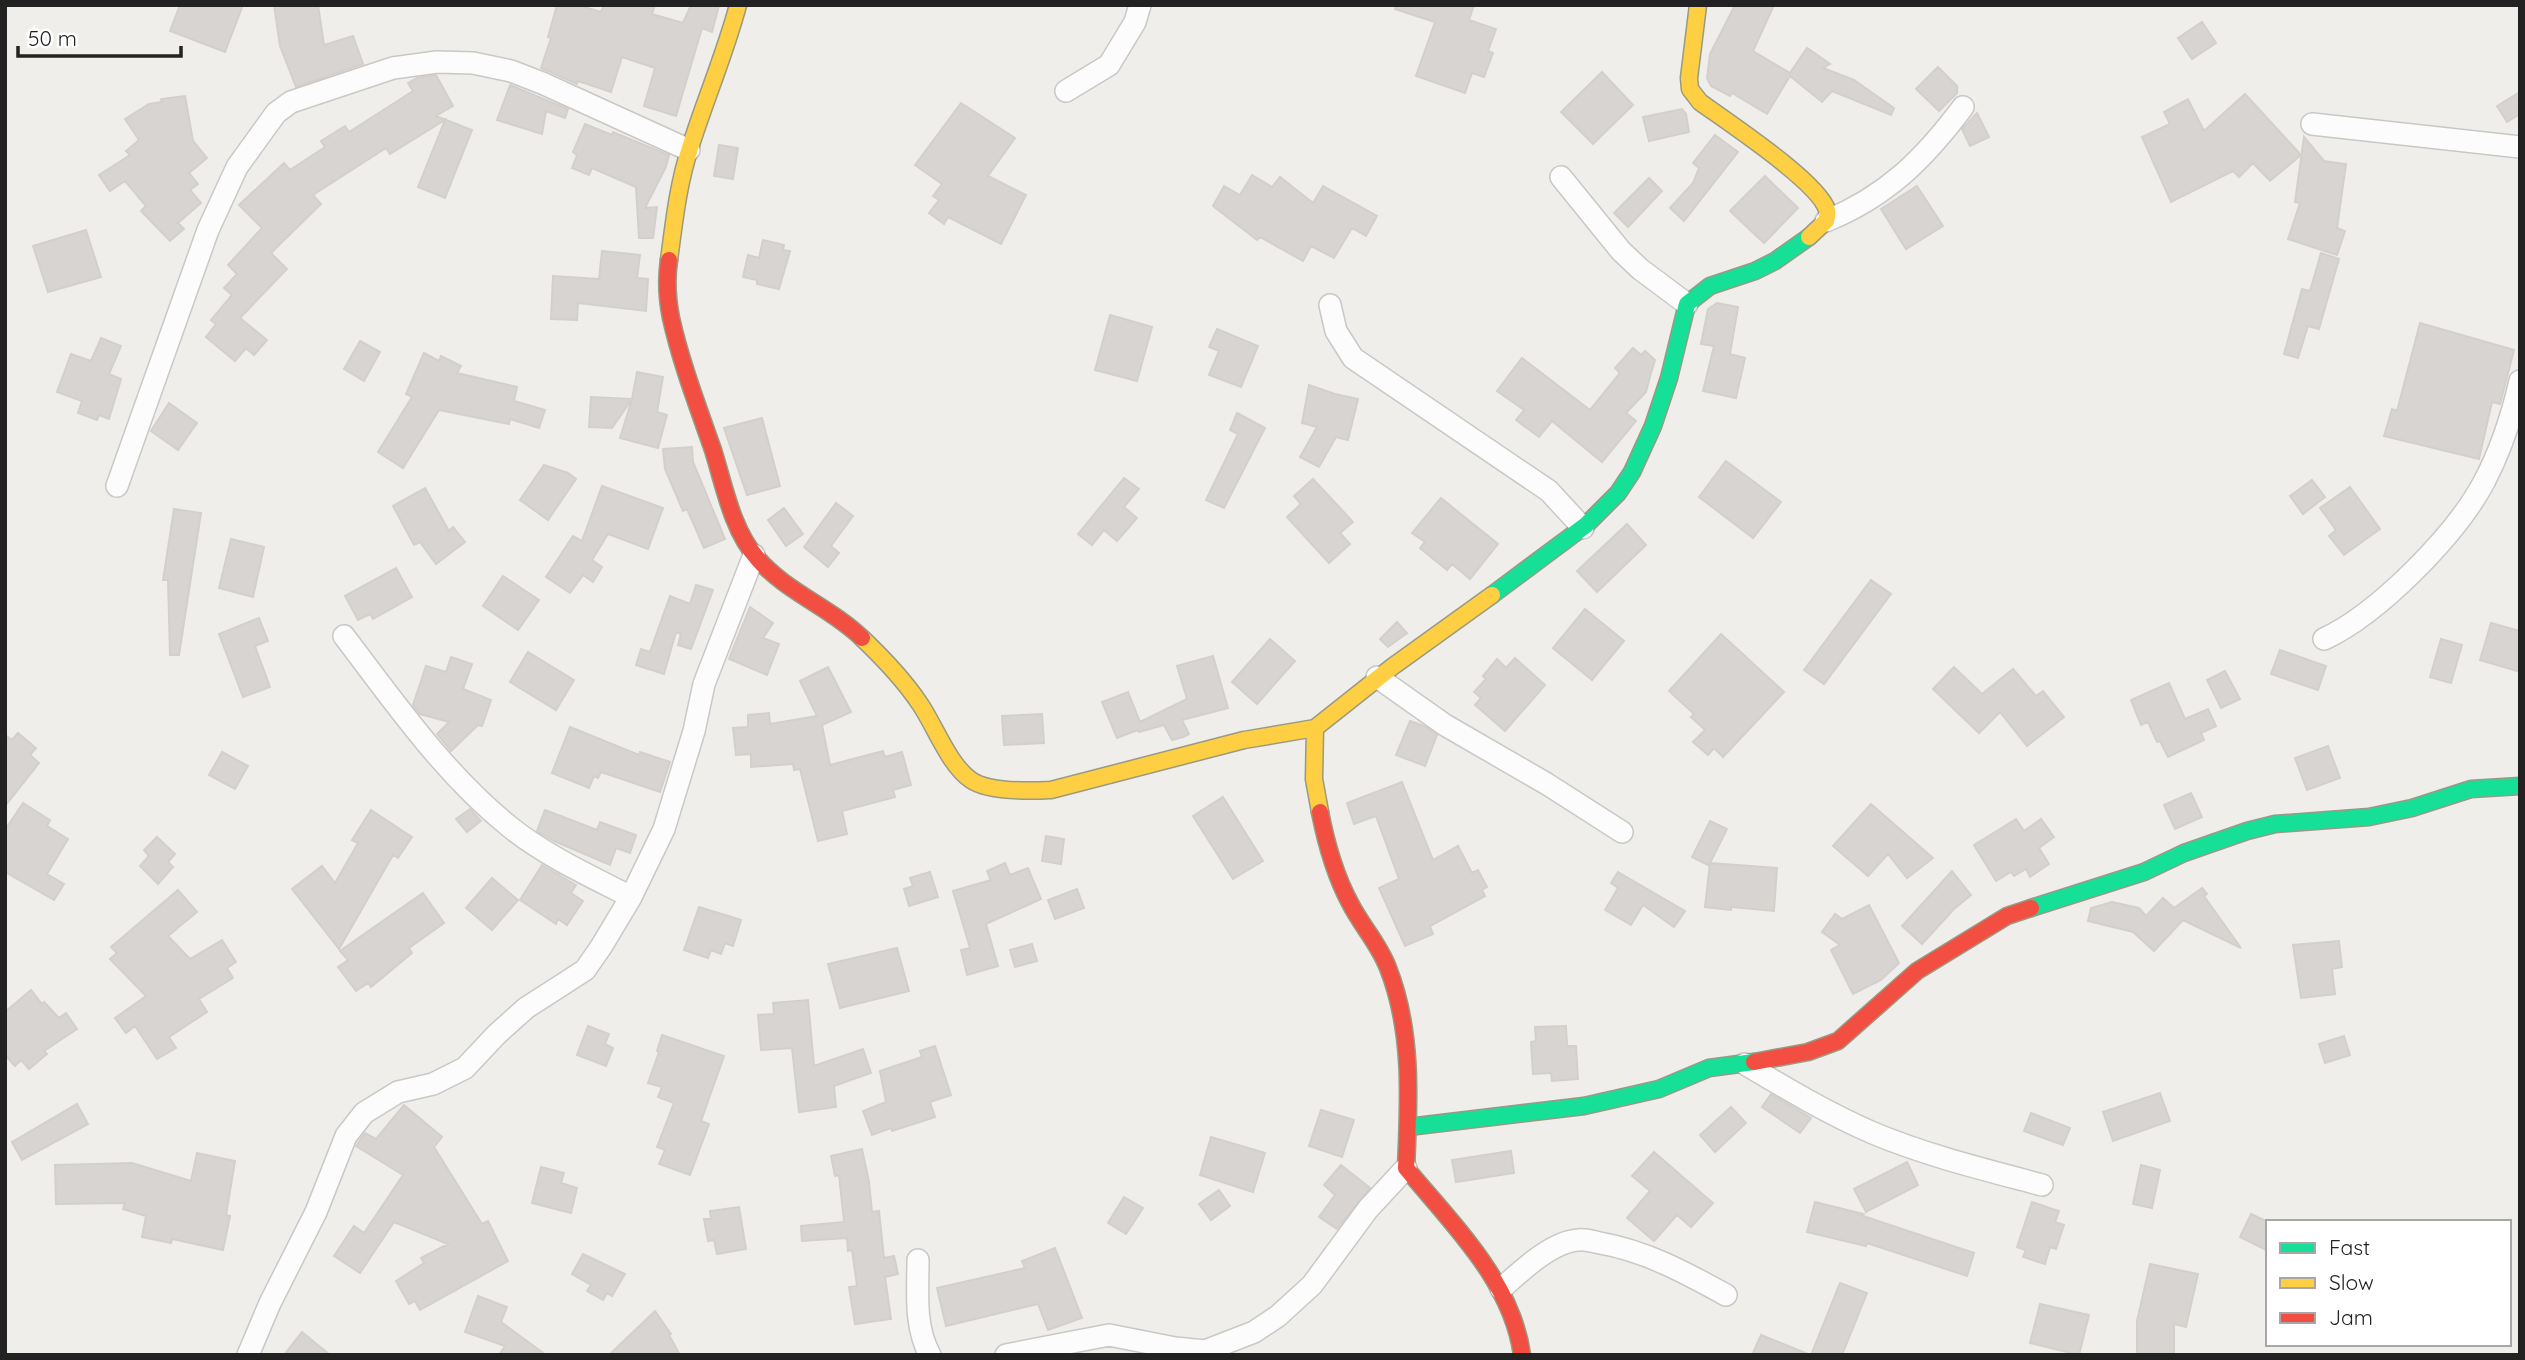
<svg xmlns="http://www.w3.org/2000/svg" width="2525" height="1360" font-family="Quicksand,sans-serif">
<rect width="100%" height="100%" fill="#f0eeeb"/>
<path fill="#d7d4d2" stroke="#d3d0cc" stroke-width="2" d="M180,5H243L225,52L170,31Z
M274,5H318L324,45L353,36L363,64L296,87L280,46Z
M557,5H578L601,12L604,5H655L652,14L683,23L691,5H719L712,32L702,28L676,116L644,106L655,68L622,57L611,92L578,81L577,84L541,68L551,38L548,37Z
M1396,5H1474L1469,20L1496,29L1488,51L1493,53L1484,77L1472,73L1465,93L1416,76L1435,22L1395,9Z
M1735,5H1774L1753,51L1790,73L1807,48L1830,64L1823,68L1854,80L1894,108L1891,115L1832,91L1822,102L1790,76L1767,114L1732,93L1730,96L1711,86L1707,78L1710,54Z
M2202,22L2216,43L2192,59L2178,38Z
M1938,67L1957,86V93L1939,111L1916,89Z
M1602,72L1633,105L1593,144L1561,112Z
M436,75L453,106L436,116L472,130L445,198L418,187L445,120L390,154L386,148L313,195L321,204L271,253L287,269L240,318L267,340L254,355L246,348L235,361L206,337L216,324L211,320L232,295L224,288L237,274L228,265L262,228L239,205L284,163L290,170L325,147L321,141L345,126L349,132L413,91L408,83L417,78Z
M510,85L568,109L565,118L546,111L542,134L497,120Z
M2520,92V114L2507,122L2497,106Z
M2245,94L2301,155L2270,181L2253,163L2239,177L2233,171L2171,202L2142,137L2170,124L2164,112L2188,99L2204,131Z
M185,96L193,141L207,158L189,173L198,184L190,190L201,203L178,223L184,229L170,241L141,211L146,206L125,181L110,191L99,175L130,155L126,151L139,140L125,119L149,104L162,102L161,99Z
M961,103L1015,138L988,176L1026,195L1001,244L948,217L944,224L929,213L939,200L933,196L942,184L915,165Z
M1682,109L1686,114L1689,132L1649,141L1643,117Z
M1977,113L1989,137L1970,146L1962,129Z
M585,124L612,135L613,132L669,155L666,167L645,208L657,207L653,238H639L636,187L592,168L589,175L572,168L577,155L573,152Z
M1715,135L1738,152L1684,221L1670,208L1693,183L1699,168L1693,163Z
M2304,137L2324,161L2346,164L2337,228L2345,231L2337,255L2288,239L2300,203L2295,202Z
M719,145L738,148L733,179L714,176Z
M1252,175L1272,187L1280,177L1313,203L1323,186L1377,216L1366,236L1352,228L1334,258L1311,246L1303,261L1260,237L1257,240L1213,206L1224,186L1240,195Z
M1765,176L1798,208L1764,243L1730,211Z
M1649,178L1662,191L1628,227L1614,213Z
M1917,186L1943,226L1906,249L1881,209Z
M86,230L101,277L48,292L33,246Z
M763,240L784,245L783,250L790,251L779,289L757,284V280L743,277L748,255L759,258Z
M602,251L640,255L637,278L648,279L646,311L578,303L577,320L551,319L553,276L599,279Z
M2321,253L2339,259L2319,329L2308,326L2298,358L2284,354L2302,289L2310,291Z
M1717,303L1738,307L1730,354L1745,358L1736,398L1703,391L1714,346L1701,344L1708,309Z
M1110,315L1152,327L1137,381L1095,370Z
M2420,323L2514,350L2500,404L2492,402L2479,459L2384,436L2392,409L2397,411Z
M1217,329L1258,346L1241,387L1209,375L1219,351L1209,347Z
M101,338L121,346L109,374L121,379L109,419L99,415L97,420L78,413L82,401L57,392L71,354L91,361Z
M360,341L380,352L364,381L344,369Z
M1633,348L1641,355L1645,351L1655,360L1651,373L1646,392L1626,413L1636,421L1602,462L1552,421L1539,437L1516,420L1524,410L1497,391L1522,358L1590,410L1620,373L1615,368Z
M424,353L439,361L441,356L461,366L457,373L517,387L514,401L545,410L539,428L510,419L509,424L439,410L403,468L378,452L412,397L406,394Z
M637,372L663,377L657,412L667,415L658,448L620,438L632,399L612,428L589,427L591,397L632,399Z
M1309,385L1335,394L1358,399L1348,440L1336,437L1319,467L1300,457L1317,427L1302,423Z
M169,403L197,423L178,450L151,431Z
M1237,413L1265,428L1224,508L1206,500L1238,434L1230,430Z
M762,418L780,486L747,495L724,428Z
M692,447L693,462L725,539L704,548L687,509L683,511L665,469L663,449Z
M1726,461L1781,502L1753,538L1699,497Z
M544,465L568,473L576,479L548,520L520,500Z
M1124,478L1139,489L1124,507L1137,518L1117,541L1104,530L1092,545L1078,534Z
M1313,479L1353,522L1340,533L1350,544L1329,563L1287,517L1301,504L1294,496Z
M2312,480L2325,497L2303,514L2290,496Z
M602,486L663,508L648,549L608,534L592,560L602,567L593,582L583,575L570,593L546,577L573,536L582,541Z
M2350,487L2380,529L2344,555L2329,536L2336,530L2320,508Z
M425,488L449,531L453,527L465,542L436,564L420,542L414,545L393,506Z
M1441,498L1498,544L1470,579L1452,564L1447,570L1420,548L1425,542L1412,533Z
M836,503L853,516L831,546L839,553L828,567L804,547Z
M784,508L803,534L786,546L768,520Z
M174,509L201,513L179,655H170L168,580H163Z
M1627,524L1646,545L1597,592L1577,571Z
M231,539L264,547L253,597L219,588Z
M396,568L412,597L373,619L370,614L358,620L345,596Z
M503,576L539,600L518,630L483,606Z
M1871,580L1891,594L1824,684L1804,670Z
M696,585L713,590L691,649L678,645L681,634L676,632L664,674L636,665L641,649L650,652L670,596L690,604Z
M750,607L773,623L763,638L779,644L767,675L729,659Z
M1585,609L1624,641L1592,680L1553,648Z
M259,618L268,641L255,646L270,687L243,697L219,634Z
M1397,622L1407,633L1388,647L1380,639Z
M2491,623L2520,631V672L2480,660Z
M1721,634L1784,692L1723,757L1714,748L1708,755L1693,742L1705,730L1691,717L1694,714L1669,691Z
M1270,639L1295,661L1257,704L1232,682Z
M2441,639L2462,645L2451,683L2430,677Z
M2280,650L2326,666L2318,690L2271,674Z
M528,652L574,680L556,710L510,682Z
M1213,656L1228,708L1182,720L1189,734L1183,737L1172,740L1164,725L1139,732L1138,730L1117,738L1102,702L1128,692L1140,722L1187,699L1177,666Z
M451,657L472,664L463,689L491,700L482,726L478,725L451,751L437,734L449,722L420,714L413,705L426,666L446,672Z
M1515,658L1545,685L1505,731L1475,705L1481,698L1474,692L1486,679L1483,676L1497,659L1506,668Z
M828,667L851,712L822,725L830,765L883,751L885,757L902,752L911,785L893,790L895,797L842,811L847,834L818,841L800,769L794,770L793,764L751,767V754L736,755L733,728L748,727V715L769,713L770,724L817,716L800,681Z
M1954,667L1982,694L2013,669L2036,696L2043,691L2064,717L2027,746L2000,712L1979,733L1933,689Z
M2225,671L2240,699L2221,708L2207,680Z
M2169,683L2185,719L2208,709L2216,726L2201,733L2204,740L2168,757L2160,741L2157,742L2148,722L2141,725L2131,700Z
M1042,714L1044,743L1004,745L1002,716Z
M1410,721L1424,726L1437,735L1425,766L1396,755Z
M570,727L639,755L640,752L670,762L660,792L601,772L598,778L594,776L589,788L552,773Z
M18,733L36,748L30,755L39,763L5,806V735L12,740Z
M2328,746L2340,778L2307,790L2295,758Z
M222,752L248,766L235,789L209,775Z
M1402,782L1433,860L1458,846L1472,873L1478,870L1487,887L1482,890L1485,896L1430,926L1433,934L1405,946L1379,888L1399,879L1376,816L1354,824L1347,803Z
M2191,793L2202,817L2175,829L2164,805Z
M1223,797L1263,861L1233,879L1193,816Z
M23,803L50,820L47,826L68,839L47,874L64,884L54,900L5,872V830Z
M1871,804L1933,858L1907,878L1888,854L1868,876L1833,846Z
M470,809L481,821L467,832L456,819Z
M371,810L412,837L398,858L393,855L339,949L292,889L322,866L335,883L358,843L352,840Z
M545,810L597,830L600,822L636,835L630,853L616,848L610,865L554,841L537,831Z
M2016,819L2024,831L2041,819L2054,837L2039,848L2049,864L2030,877L2026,869L2014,876L2011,872L1996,881L1974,845Z
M1710,821L1727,829L1710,863L1777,868L1774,911L1731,907V910L1705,907L1710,863L1708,865L1692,857Z
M1046,836L1064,839L1061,864L1042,861Z
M157,837L175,854L168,862L173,867L158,884L140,866L149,856L144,850Z
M1005,863L1010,875L1028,868L1041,899L986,924L998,966L967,975L961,950L970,948L953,891L991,880L987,871Z
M542,865L576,885L571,893L583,901L567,925L558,919L556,924L520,900Z
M1952,871L1971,895L1954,909L1922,944L1902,926Z
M930,872L938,897L909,906L904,889L913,886L910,878Z
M1618,872L1685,911L1674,927L1643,905L1631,925L1605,910L1618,888L1611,883Z
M492,878L518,900L492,930L466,908Z
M2202,888L2207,894L2204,896L2241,948L2183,920L2154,951L2133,932L2088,921L2091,908L2112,902L2139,908L2146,916L2163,898L2174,908Z
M1077,889L1084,908L1055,919L1048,900Z
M178,890L197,912L168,936L190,959L222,940L236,962L227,968L233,978L199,999L207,1012L169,1037L176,1048L157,1059L135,1026L126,1033L115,1018L146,996L110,959L117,953L111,947Z
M423,893L444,923L409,948L412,953L371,987L368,983L356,991L338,967L348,960L340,951Z
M1869,905L1899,963L1881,980L1853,994L1831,950L1840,945L1822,932L1835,914L1842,919Z
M699,907L741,920L733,946L725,943L721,954L711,950L708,958L684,950Z
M2339,941L2342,967L2332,969L2335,994L2301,998L2293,945Z
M1032,944L1037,961L1015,967L1010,950Z
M897,948L909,991L840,1008L828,964Z
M31,990L42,1004L44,1002L59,1018L66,1013L77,1029L44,1051L47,1054L29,1069L21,1060L15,1066L5,1055V1012Z
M808,1000L814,1066L863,1049L871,1073L834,1086L836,1107L799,1112L792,1048L761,1050L758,1015L774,1014L773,1003Z
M588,1026L609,1034L605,1044L613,1048L606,1066L577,1055Z
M1566,1026L1567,1046H1576L1578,1079L1552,1081L1551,1073L1533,1074L1531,1042L1536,1041L1535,1027Z
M662,1035L724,1056L701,1121L709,1124L690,1175L659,1164L665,1150L657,1147L674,1103L658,1097L662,1087L648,1083L659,1052L657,1051Z
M2344,1036L2350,1055L2325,1063L2319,1044Z
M935,1046L951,1095L930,1102L935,1117L892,1131L891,1128L872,1135L863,1111L886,1102L880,1071L922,1057L920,1051Z
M2160,1093L2170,1121L2113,1141L2103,1112Z
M1771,1094L1811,1118L1800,1133L1762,1107Z
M77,1104L88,1124L22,1160L12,1142Z
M404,1105L442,1137L434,1147L482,1224L488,1221L508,1261L420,1310L415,1301L409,1304L396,1281L424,1263L421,1258L448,1244L394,1222L360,1273L334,1256L354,1226L364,1233L403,1175L356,1146L365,1133L376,1139Z
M1731,1107L1746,1123L1715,1152L1700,1135Z
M1321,1110L1354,1120L1342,1157L1309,1146Z
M2031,1113L2070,1128L2063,1145L2024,1131Z
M1211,1137L1265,1153L1253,1192L1200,1175Z
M862,1149L869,1182L872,1212L879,1211L884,1258L894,1256L898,1274L885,1277L891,1319L855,1324L849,1287L857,1286L852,1250L848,1251L847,1238L802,1241L801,1226L844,1222L839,1175L835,1176L831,1156Z
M1511,1151L1514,1173L1456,1182L1452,1160Z
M1654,1152L1713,1203L1691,1227L1677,1215L1654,1241L1627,1218L1650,1191L1632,1176Z
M197,1153L235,1161L226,1215L230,1216L223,1250L172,1239L171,1243L142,1237L146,1216L123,1209L125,1203L56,1204L55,1165L132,1163L191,1181Z
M1907,1162L1918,1185L1866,1212L1854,1189Z
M1341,1165L1370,1188L1337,1229L1319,1217L1335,1195L1324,1185Z
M2141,1165L2160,1170L2152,1208L2133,1204Z
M541,1167L564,1173L561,1183L577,1188L571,1213L532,1203Z
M1219,1190L1230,1206L1211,1220L1199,1204Z
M1124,1197L1143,1208L1126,1234L1108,1223Z
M1815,1202L1863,1214L1860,1215L1974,1253L1967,1276L1867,1243L1866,1246L1807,1232Z
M2032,1202L2059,1211L2055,1222L2064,1225L2056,1249L2050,1247L2045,1264L2023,1257L2026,1250L2017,1247Z
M739,1207L746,1249L717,1254L714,1240L708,1241L704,1219H711L710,1211Z
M2251,1214L2268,1222V1251L2240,1237Z
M1055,1248L1082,1318L1048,1330L1038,1304L946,1326L937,1288L1025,1268L1022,1261Z
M583,1254L625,1274L612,1296L607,1293L603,1300L587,1291L591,1285L572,1274Z
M2150,1264L2198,1274L2186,1327L2174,1324V1355H2137V1321Z
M1840,1283L1867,1293L1842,1355H1811Z
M478,1296L507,1307L501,1322L546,1355H499L505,1346L465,1332Z
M2040,1304L2089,1315L2079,1355L2030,1343Z
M655,1311L671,1334L669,1335L680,1355H609Z
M302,1332L330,1355H284Z
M1761,1335L1808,1354V1355H1752Z"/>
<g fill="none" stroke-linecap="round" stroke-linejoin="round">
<defs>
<path id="street" d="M1066,91L1109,65L1135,22L1140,5
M2312,124L2520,147
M1561,177L1621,251L1640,269L1687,304
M1826,221C1887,196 1924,159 1963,107
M1330,305L1336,331L1353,358L1549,491L1583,528
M117,486L208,230L237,167L276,113L291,102L393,68L437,62L473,63L511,71L542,83L689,150
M344,636C395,703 444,774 510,827C546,856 590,876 631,897
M2324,639C2378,614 2456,535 2484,482C2501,450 2512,416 2520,381
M1377,677L1445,725L1547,784L1622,832
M1745,1064C1787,1089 1829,1114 1873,1133C1928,1156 1986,1170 2042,1185
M918,1260C918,1292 914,1326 930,1355
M1501,1289C1520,1272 1552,1241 1579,1240C1586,1239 1594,1242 1600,1243C1646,1251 1686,1273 1726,1295
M248,1355L270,1303L316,1212L346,1136L364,1113L398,1092L433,1084L465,1068L497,1034L526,1008L585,970L601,947L631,897L664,829L694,731L704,684L754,555
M1006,1355L1109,1335L1175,1348L1205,1351L1254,1332L1278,1316L1312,1285L1368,1209L1406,1168"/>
<path id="fast" d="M1492,595L1586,525L1618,493L1632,472L1653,426L1669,378L1687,304L1710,286L1755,271L1775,261L1809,237
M2031,908L2144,872L2184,853L2247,831L2275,824L2369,817L2412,808L2471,789L2520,786
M1408,1127L1584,1106L1659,1089L1709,1068L1754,1062"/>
<path id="slow" d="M1698,5L1689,78L1690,89L1700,102C1726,121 1819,182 1827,210C1828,214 1827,218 1826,221L1809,237
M669,260C674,223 678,184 690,148C705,100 725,54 738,5
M862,638C883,658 904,680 920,704C935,726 949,765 971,780C988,792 1031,791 1051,790L1244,740L1315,728
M1320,812L1314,779L1315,728L1392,667L1492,595"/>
<path id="jam" d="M669,260C666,280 667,298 671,318C681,363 698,407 713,450C724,485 732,530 757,558C786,592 830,607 862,638
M1320,812C1326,843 1335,875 1350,903C1361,925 1379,944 1388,968C1413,1031 1409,1101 1406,1168C1452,1224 1512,1281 1522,1355
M1754,1062L1808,1052L1838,1041L1917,971L2007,916L2031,908"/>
</defs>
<use href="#street" stroke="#c9c8c7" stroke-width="24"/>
<use href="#fast" stroke="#999a82" stroke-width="19"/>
<use href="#slow" stroke="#999a82" stroke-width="19"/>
<use href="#jam" stroke="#999a82" stroke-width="19"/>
<use href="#street" stroke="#fdfcfc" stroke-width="21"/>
<use href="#fast" stroke="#16e098" stroke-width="16"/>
<use href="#slow" stroke="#ffcf43" stroke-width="16"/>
<use href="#jam" stroke="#f24e42" stroke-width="16"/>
</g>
<rect width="2525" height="1360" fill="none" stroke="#222222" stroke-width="14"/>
<rect x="2266" y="1220" width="245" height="126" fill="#ffffff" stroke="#a7a7a7" stroke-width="2"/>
<rect x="2280" y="1243" width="35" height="10" fill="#16e098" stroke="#a7a7a7" stroke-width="2"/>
<text x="2329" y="1255" font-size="21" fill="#222222">Fast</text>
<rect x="2280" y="1278" width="35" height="10" fill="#ffcf43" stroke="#a7a7a7" stroke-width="2"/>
<text x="2329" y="1290" font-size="21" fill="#222222">Slow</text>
<rect x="2280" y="1313" width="35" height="10" fill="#f24e42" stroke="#a7a7a7" stroke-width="2"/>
<text x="2329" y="1325" font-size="21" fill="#222222">Jam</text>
<path d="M18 46v10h163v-10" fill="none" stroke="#222222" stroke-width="3.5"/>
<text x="28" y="46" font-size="21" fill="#222222" stroke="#ffffff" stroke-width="5" paint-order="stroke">50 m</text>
</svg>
